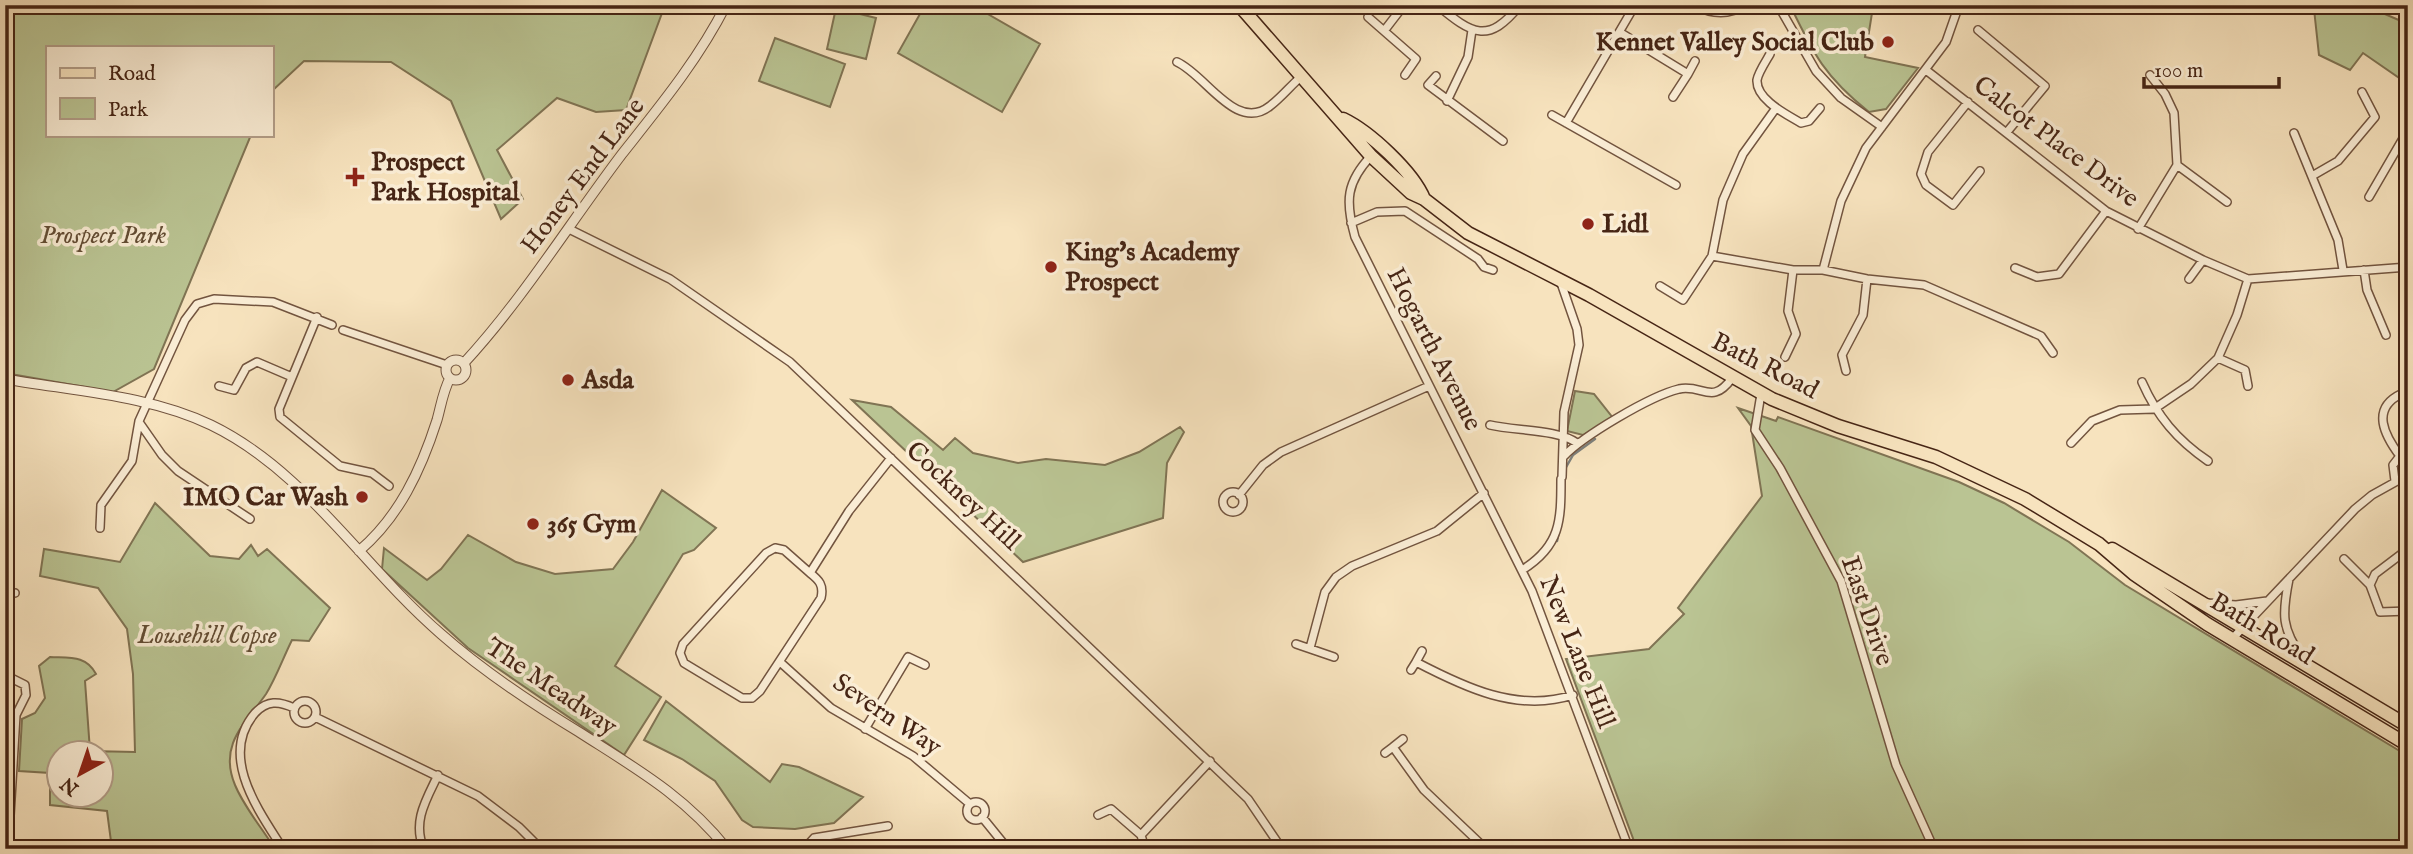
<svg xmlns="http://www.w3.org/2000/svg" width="2413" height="854" font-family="'IM FELL English',serif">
<rect width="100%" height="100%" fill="#f7e3be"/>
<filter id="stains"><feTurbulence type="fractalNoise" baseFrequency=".00286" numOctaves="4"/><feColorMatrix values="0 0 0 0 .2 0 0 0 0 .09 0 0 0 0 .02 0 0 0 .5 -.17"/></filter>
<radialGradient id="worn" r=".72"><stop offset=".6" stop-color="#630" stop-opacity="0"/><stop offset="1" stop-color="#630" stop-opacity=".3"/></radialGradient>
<path fill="#bac493" stroke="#807454" stroke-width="2" fill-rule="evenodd" d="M5,5H665L626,110L596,112L557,98L497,150L523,199L501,219L451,101L391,62L304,61L271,92V47H47V135H251L154,369L113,392L5,373Z
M925,5H972L1040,44L1002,112L898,53Z
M1790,5H1834L1872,13L1865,57L1918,68L1886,109L1869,112C1825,77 1814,55 1790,5Z
M2307,5H2364L2408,24V84L2363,53L2350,70L2319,55L2314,9Z
M836,8L876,18L866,59L827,49Z
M775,38L845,64L830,107L759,81Z
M1575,391L1594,394L1613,418L1583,435L1567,431Z
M852,400L891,407L943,450L955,438L973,453L1018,463L1046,459L1105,465L1139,452L1180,427L1184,432L1167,463L1163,518L1023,562Z
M1738,408L1776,421L1778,417L1959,482L2004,503L2069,542L2125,585L2408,756V849H1637L1566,659L1649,649L1684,614L1678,608L1762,496L1751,426Z
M662,490L716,528L694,550L683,554L615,666L661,697L624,755L468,648L382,569L384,548L427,580L441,569L468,535L516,562L555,574L613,569L633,542Z
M155,503L210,556L239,559L251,545L258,556L267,549L330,608L309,641L292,640C283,658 276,678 266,694C246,723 218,744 235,785C244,807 262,828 275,849H112L107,811L50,805V773L19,771L22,719L35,713L45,698L39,666L50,657C70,658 86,655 96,674L85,681L90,751L135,752L133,674L127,629L98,588L40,576L44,549L120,562ZM60,752H102V794H60Z
M666,701L770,782L782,764L799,767L863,797L834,823L795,829L753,827L742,820L715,781L682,759L644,740Z"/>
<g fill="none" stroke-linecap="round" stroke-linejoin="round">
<path stroke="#7d7f7a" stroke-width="2.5" d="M1565,469L1573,455L1595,439
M1557,541L1563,511"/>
<defs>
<path id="minor" d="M1437,5C1472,34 1488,45 1520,5
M1694,5C1711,14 1728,16 1745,5
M1778,5L1816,71L1841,98L1882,127
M1368,17L1416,59L1405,75
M1978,30L2045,86L2007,132
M1384,31L1404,5
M1621,33L1688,74L1673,97
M1770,54C1766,61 1758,73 1757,80C1756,100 1788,115 1801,123L1809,121L1820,108
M1177,62C1206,75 1236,133 1270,106C1282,97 1291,85 1302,76
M1926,70L2106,211L2203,260L2248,279L2408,267
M1688,74L1695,61
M1436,76L1428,85L1503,141
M1447,101L1468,57L1472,30
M1968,102L1928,152L1921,174L1926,185L1953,205L1980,171
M1552,115L1676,185
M1566,123L1635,5
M2294,133L2338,240L2343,270
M1372,155C1346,182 1345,201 1355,237L1532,591L1629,849
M2177,165L2227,202
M2312,176L2338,161L2375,117L2362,92
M2369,197L2405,135L2408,137
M1351,223L1377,212L1405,211L1478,259L1484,267L1493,270
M569,229L670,279L790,362L1248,799L1282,849
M2138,229L2177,165L2174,113L2165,94L2150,75
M1712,256L1793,270H1823L1867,279L1924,285L2041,336L2053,353
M2015,268L2037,277L2059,274L2106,211
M1823,270L1841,201L1866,148L1946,42L1959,5
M2364,270L2367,290L2386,335
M2189,279L2203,260
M1560,280L1577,329L1579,345L1564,412L1562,477
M1660,286L1683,300L1712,256L1723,200L1743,154L1776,108
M317,317L279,409L280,417L340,466L372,473L389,486
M343,330L447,365
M1785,357L1796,334L1788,311L1793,270
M2218,358L2245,370L2248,386
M1846,371L1842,355L1863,315L1867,279
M2142,382C2157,416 2177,440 2208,461
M219,386L234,390L246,368L257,362L292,377
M1761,394L1755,430L1780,468L1841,581L1896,765L1934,849
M139,422L162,455L178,471L250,519
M1490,425C1515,431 1558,429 1577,443
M2071,443L2092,421L2120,410L2154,409L2191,384L2218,358L2237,315L2248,279
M2400,456C2385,436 2370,409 2401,394
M1563,457C1583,436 1650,396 1679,389C1703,384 1712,406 1732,378
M2395,481L2393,465L2400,456L2408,455
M1223 502a10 10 0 1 1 20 0a10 10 0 1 1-20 0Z
M1239,495L1263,465L1281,452L1429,386
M100,528L101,505L132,461L139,421L185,320L197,304L214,299L273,302L332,325
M2408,549L2375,574L2370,585L2380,612L2408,611
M2344,559L2370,585
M1522,570C1561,546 1561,520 1561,479
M810,573L784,550L775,548L766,553L683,644L680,653L684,663L742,698H752L760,691L821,598C824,585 819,580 810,573L849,511L891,458
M2289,579C2282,614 2281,628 2303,659
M5,593H15
M2207,603L2236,605L2267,601
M2232,639L2355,509L2372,495L2408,475
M1296,644L1334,657
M1310,648L1325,592L1336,577L1352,566L1437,531L1484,493
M780,662L831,708L913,756L970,804
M1416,662L1422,651
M1411,670L1416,662C1464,687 1517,713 1573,695
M5,675L25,685L26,695L16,715L8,849
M294 712a11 11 0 1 1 22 0a11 11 0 1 1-22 0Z
M315,717L478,796L519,827L541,849
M865,729L908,657L925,665
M1393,747L1403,739
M1385,753L1393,747L1424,790L1486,849
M967 811a9 9 0 1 1 18 0a9 9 0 1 1-18 0Z
M1098,815L1111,809L1141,835
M982,817L1008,849
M283,849C259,811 218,756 255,713C267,700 279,701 294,708
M424,849C412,822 426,800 438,775
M804,849L814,838L888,826
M1145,849L1141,835L1210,761"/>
<path id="tertiary" d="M446 370a10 10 0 1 1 20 0a10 10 0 1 1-20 0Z
M464,363C523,299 569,224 622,154C660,106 698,60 726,5
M5,379C73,391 149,395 211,425C306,471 363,567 441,634C483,671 531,703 579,732C635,768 685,796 727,849
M359,551C399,517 421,470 437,420C441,406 443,391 450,378"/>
<path id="primary" d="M1239,5L1371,156L1411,193L1424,199L1468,233L1589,295L1772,399L1838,426L1936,457L2025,499L2099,544L2134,574L2207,624L2408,745
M1343,119C1370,132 1413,172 1424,199
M2112,549L2408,726"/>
</defs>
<use href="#minor" stroke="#72543f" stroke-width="10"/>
<use href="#tertiary" stroke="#72543f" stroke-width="11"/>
<use href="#primary" stroke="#462515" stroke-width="15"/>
<use href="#minor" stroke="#faedd5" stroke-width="7"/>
<use href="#tertiary" stroke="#faedd5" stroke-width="9"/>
<use href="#primary" stroke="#f7e3be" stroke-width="12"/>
</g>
<g fill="#8f2418" stroke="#faedd5" stroke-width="2.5">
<circle cx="1888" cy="42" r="7"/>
<path d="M351.5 166.5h7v7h7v7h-7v7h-7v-7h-7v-7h7z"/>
<circle cx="1588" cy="224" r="7"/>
<circle cx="1051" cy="267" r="7"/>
<circle cx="568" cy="380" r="7"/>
<circle cx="362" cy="497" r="7"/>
<circle cx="533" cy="524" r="7"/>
</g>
<g text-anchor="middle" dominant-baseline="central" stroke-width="7" stroke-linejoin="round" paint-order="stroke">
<g font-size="26" font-weight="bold" fill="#462515" stroke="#faedd5" text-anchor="start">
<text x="1874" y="42" text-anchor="end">Kennet Valley Social Club</text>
<text x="371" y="162">Prospect<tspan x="371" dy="30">Park Hospital</tspan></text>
<text x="1602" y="224">Lidl</text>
<text x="1065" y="252">King's Academy<tspan x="1065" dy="30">Prospect</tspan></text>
<text x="582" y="380">Asda</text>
<text x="348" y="497" text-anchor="end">IMO Car Wash</text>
<text x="547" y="524">365 Gym</text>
</g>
<g font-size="26" fill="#462515" stroke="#faedd5">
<text transform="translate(2056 142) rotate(37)">Calcot Place Drive</text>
<text transform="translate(583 176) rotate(-53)">Honey End Lane</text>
<text transform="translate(1434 349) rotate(63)">Hogarth Avenue</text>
<text transform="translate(1765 366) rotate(27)">Bath Road</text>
<text transform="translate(963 496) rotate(43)">Cockney Hill</text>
<text transform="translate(1867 611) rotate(71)">East Drive</text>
<text transform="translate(2262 629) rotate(31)">Bath Road</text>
<text transform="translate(1577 652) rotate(68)">New Lane Hill</text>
<text transform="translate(551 687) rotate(34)">The Meadway</text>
<text transform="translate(887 715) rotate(34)">Severn Way</text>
</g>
<g font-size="26" font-style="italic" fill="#634d34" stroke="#faedd5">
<text x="103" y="235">Prospect Park</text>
<text x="207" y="635">Lousehill Copse</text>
</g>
</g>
<rect width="2413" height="854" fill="none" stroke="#f7e3be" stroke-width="28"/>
<rect x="7" y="7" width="2399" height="840" fill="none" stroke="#462515" stroke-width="3.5"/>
<rect x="14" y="14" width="2385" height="826" fill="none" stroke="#462515" stroke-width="2"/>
<rect x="46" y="46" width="228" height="91" fill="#faedd5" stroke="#b29d88" stroke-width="2"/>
<rect x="60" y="68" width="35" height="10" fill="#f7e3be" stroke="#b29d88" stroke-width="2"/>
<text x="108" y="80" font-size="21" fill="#462515">Road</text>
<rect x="60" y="98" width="35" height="21" fill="#bac493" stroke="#b29d88" stroke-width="2"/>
<text x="108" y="116" font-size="21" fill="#462515">Park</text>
<g transform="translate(80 774) rotate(220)"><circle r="33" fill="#faedd5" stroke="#b29d88" stroke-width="2"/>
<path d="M0-5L12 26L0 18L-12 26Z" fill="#8f2418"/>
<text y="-10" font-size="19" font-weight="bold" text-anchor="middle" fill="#462515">N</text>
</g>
<path d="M2144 77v10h135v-10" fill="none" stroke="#462515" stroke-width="3.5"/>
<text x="2154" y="77" font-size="21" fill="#462515" stroke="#faedd5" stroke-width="5" paint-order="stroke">100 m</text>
<rect width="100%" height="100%" filter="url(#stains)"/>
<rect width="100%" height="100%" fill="url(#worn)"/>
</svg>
